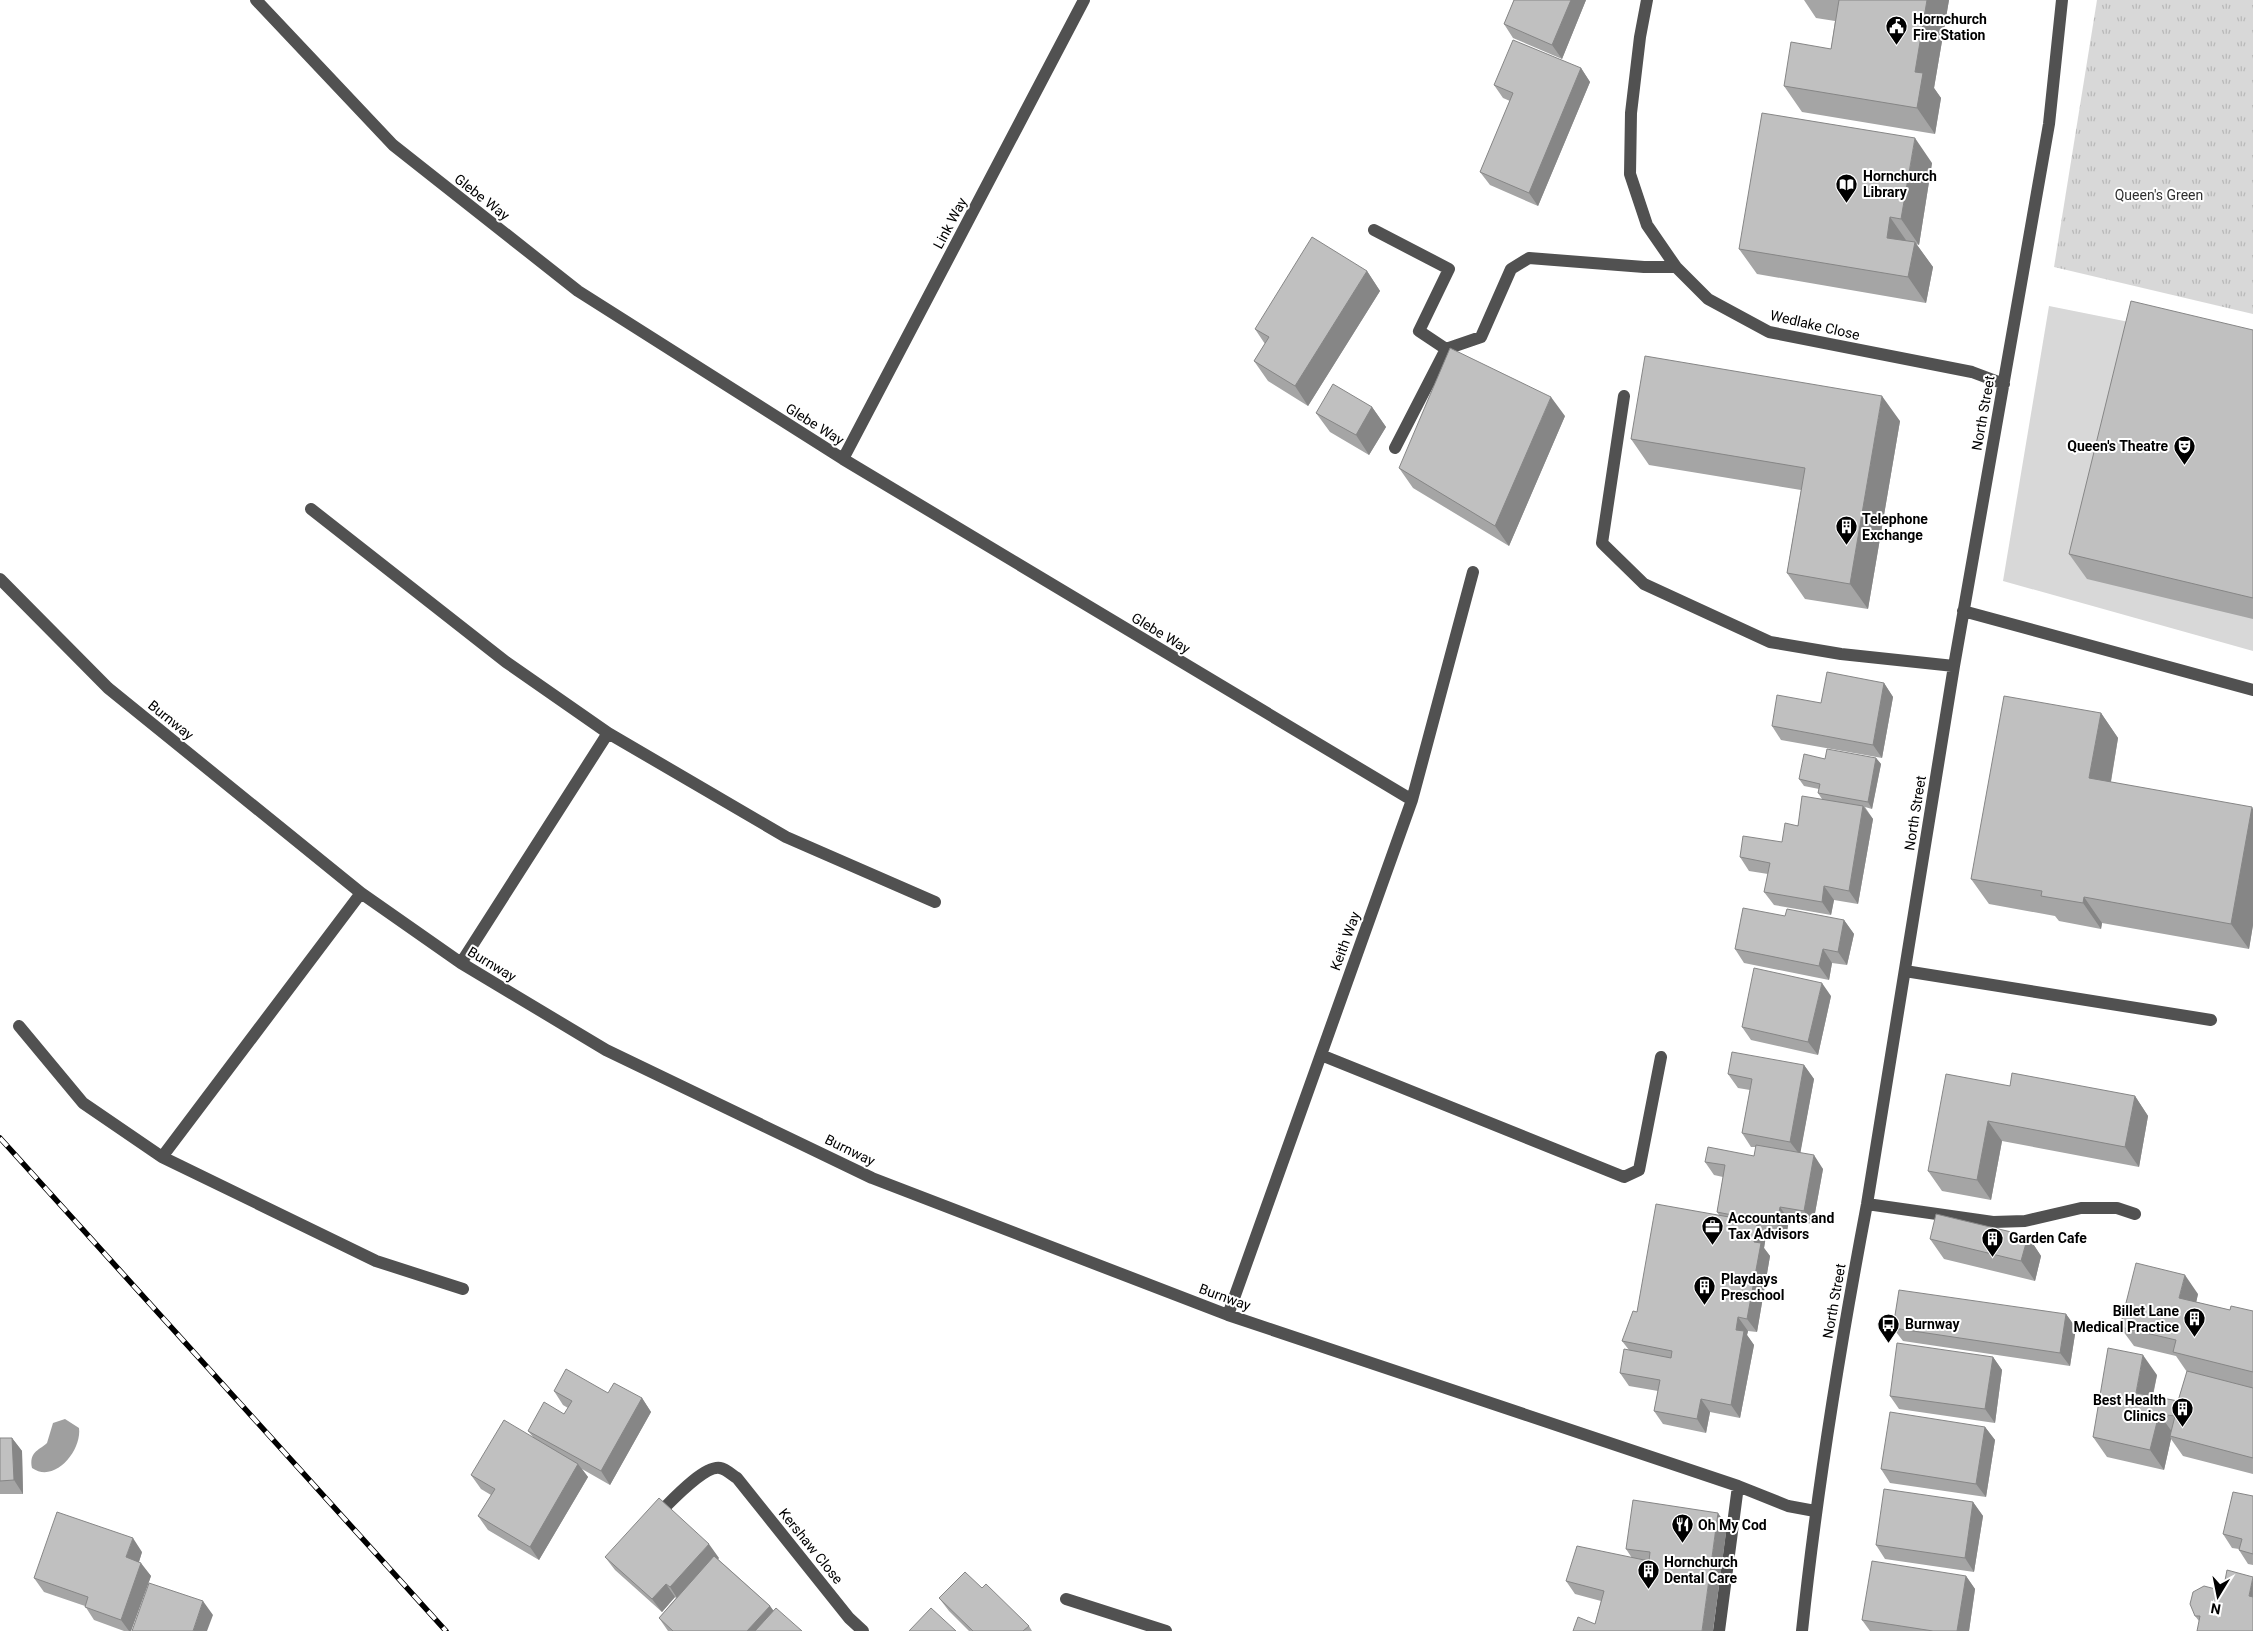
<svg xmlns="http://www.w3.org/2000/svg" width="2253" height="1631" font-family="Roboto,sans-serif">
<defs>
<pattern id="park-tufts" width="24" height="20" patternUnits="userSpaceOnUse" patternTransform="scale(1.25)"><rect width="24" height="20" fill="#d8d8d8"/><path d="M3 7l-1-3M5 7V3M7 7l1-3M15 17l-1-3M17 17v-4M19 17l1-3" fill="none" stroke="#b8b8b8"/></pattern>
</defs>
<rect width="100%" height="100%" fill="#fff"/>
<path fill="#d8d8d8" d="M2049,306L2149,326L2253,619V651L2003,581Z"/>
<path fill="url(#park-tufts)" d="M2097,0H2253V314L2054,267Z"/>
<path fill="#9f9f9f" d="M65,1419L79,1428C82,1450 55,1484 32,1468C29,1452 38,1451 47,1443L53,1423Z"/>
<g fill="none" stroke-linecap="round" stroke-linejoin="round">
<path stroke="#515151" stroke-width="12" d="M256,0L393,145L578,291L843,459L1412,800
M1647,0L1640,37L1631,113L1630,174L1647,225L1676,267L1708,299L1769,332L1972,372L2004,384
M1374,230L1449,269L1419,331L1446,349
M1624,396L1602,543L1644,584L1770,642L1841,654L1954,666
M1395,448L1446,349L1481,337L1511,269L1529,258L1644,267H1676
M843,459L1084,0
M311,509L506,662L608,733L786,837L935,902
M0,579L108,688L361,893L461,963L606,1050L872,1178L1228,1315L1738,1486L1788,1506L1815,1511
M1963,611L2253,690
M361,893L162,1157L376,1261L463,1289
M461,963L608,733
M1905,971L2211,1020
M19,1026L83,1103L162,1157
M1321,1055L1624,1177L1639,1170L1661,1057
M1867,1204L1993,1222L2025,1221L2081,1208H2117L2135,1214
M1228,1315L1412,800L1473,572
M656,1516C668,1505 703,1465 720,1468C726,1469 732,1475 737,1478L849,1618L863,1631
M1066,1599L1166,1631
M1719,1631L1738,1486
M1802,1631C1817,1488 1840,1346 1867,1204L1954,666L2049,124L2062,0"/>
<defs>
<path id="rail" d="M0,1138L446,1631"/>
</defs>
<use href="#rail" stroke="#000" stroke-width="5.5"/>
<use href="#rail" stroke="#fff" stroke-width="4" stroke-dasharray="11" stroke-linecap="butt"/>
</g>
<path fill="#a5a5a5" d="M1514,0H1586L1562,59L1513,38L1504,24Z
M1804,0H1949L1934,88L1941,98L1935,134L1802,112L1784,86L1831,49L1835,21L1816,18Z
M1581,68L1590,82L1538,206L1490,185L1480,172L1510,101L1503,98L1494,85Z
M1932,163L1919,245L1916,244L1933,267L1926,303L1757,274L1739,249Z
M1367,271L1380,291L1308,406L1268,381L1254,361L1265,344L1255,329Z
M2253,330V619L2087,579L2069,554Z
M1372,407L1386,427L1369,455L1330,432L1316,413Z
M1565,416L1509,546L1413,488L1399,468Z
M1900,421L1868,609L1805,599L1787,573L1801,490L1649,465L1631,439Z
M1884,683L1893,697L1882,758L1781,740L1772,726L1821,703Z
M2101,713L2118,738L2111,782L2253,809V925L2249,949L2102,923L2101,929L2059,921L2055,916L1989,904L1971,879Z
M1876,758L1881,764L1872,809L1865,807L1873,819L1858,904L1834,900L1831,915L1774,905L1764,892L1768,874L1749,871L1740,857L1782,842L1822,799L1818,793L1819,789L1804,786L1799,779L1825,759Z
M1785,916L1844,920L1854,934L1847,965L1832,963L1829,980L1744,963L1735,949Z
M1831,996L1818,1055L1751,1040L1742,1027Z
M1804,1065L1814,1079L1800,1153L1823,1169L1813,1224L1789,1220L1786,1237L1765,1233L1766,1236L1764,1248L1770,1256L1757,1332L1748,1331L1747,1335L1754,1345L1740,1418L1710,1412L1706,1433L1663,1424L1654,1411L1658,1391L1629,1386L1620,1373L1629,1350L1622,1341L1637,1312L1719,1215L1717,1212L1723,1177L1714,1175L1705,1162L1754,1156L1756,1147H1751L1742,1133L1750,1090L1738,1088L1728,1074Z
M2010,1086L2135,1096L2148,1116L2139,1167L2002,1141L1991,1200L1942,1191L1928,1171Z
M2028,1236L2041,1256L2035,1281L1944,1259L1930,1239Z
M2198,1294L2196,1302L2230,1310L2253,1311V1474L2183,1456L2171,1439L2164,1470L2107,1457L2093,1437L2157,1375L2153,1396L2178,1401L2187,1372L2176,1356L2134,1346L2120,1327Z
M2066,1314L2076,1328L2070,1366L1903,1341L1893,1328Z
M1993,1357L2002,1370L1995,1423L1899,1409L1890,1396Z
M554,1391L608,1393L642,1398L651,1412L610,1485L582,1469L588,1477L539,1560L488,1530L478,1516L491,1495L481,1489L471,1475L533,1437L528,1431L564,1414L568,1408L563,1405Z
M1985,1427L1995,1440L1986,1497L1890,1483L1881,1469Z
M0,1438H12L22,1451L23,1494H0Z
M2253,1496V1565L2248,1564L2239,1550V1549L2232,1548L2223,1534Z
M1973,1502L1983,1516L1974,1572L1885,1559L1876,1545Z
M1727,1526L1595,1624L1601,1601L1575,1594L1566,1581L1632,1558L1626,1549Z
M142,1552L139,1562L151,1576L131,1631H124L94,1620L85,1606L44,1592L34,1578Z
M605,1557L719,1558L718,1559L770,1606L773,1610L802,1631H668L659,1618L676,1598L675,1597L662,1612L615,1570Z
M1966,1576L1975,1589L1969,1631H1870L1862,1620Z
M982,1588L1029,1626L1032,1631H969L949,1611L939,1598Z
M2223,1591L2199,1621L2195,1616Z"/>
<path fill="#868686" d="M1571,0H1586L1562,59L1552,45Z
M1927,0H1949L1934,88L1941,98L1935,134L1917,108L1915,72Z
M1581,68L1590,82L1538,206L1529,193Z
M1915,138L1932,163L1919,245L1901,219Z
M1890,217L1908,243L1887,238Z
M1915,242L1933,267L1926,303L1908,277Z
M1367,271L1380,291L1308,406L1295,386Z
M1882,396L1900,421L1868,609L1850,584Z
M1551,397L1565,416L1509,546L1495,526Z
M1372,407L1386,427L1369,455L1356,435Z
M1884,683L1893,697L1882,758L1873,745Z
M2101,713L2118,738L2107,804L2089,778Z
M1876,758L1881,764L1872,809L1868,802Z
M1863,806L1873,819L1858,904L1849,891Z
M2252,807L2253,809V925L2249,949L2231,924Z
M1824,886L1834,900L1831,915L1822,902Z
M2084,897L2102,923L2101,929L2083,903Z
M1844,920L1854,934L1847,965L1838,952Z
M1823,949L1832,963L1829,980L1819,966Z
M1822,983L1831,996L1818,1055L1808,1042Z
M1804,1065L1814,1079L1800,1155L1790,1142Z
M2135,1096L2148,1116L2139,1167L2125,1147Z
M1988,1121L2002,1141L1991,1200L1977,1180Z
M1814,1155L1823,1169L1813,1224L1804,1211Z
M1780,1207L1789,1220L1786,1237L1777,1224Z
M1757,1222L1766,1236L1764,1248L1770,1256L1757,1332L1747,1319L1754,1242Z
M2028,1236L2041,1256L2035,1281L2021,1261Z
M2185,1275L2198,1294L2193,1317L2179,1298Z
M2066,1314L2076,1328L2070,1366L2060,1353Z
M1738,1317L1748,1331L1747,1335L1754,1345L1740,1418L1731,1405L1736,1330Z
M2143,1355L2157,1375L2149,1412L2136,1393Z
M1993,1357L2002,1370L1995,1423L1985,1409Z
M642,1398L651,1412L610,1485L601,1471Z
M1701,1399L1710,1412L1706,1433L1697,1419Z
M2159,1414L2173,1433L2170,1436L2171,1439L2164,1470L2150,1450Z
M1985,1427L1995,1440L1986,1497L1976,1484Z
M12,1438L22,1451L23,1494L14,1480Z
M578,1464L588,1477L539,1560L530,1547Z
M1973,1502L1983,1516L1974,1572L1965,1558Z
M1718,1513L1727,1526L1713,1631H1702Z
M133,1538L142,1552L136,1571L126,1557Z
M709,1544L719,1558L679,1601L670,1587Z
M141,1563L151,1576L131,1631H129L121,1620Z
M1966,1576L1975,1589L1969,1631H1957Z
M2253,1577V1602L2249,1596Z
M666,1584L675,1597L662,1612L652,1599Z
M203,1601L213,1615L207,1631H193Z
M770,1606L779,1619L769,1631H747Z"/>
<path fill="#c0c0c0" stroke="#868686" d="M1514,0H1571L1552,45L1504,24Z
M1839,0H1927L1915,72L1923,73L1917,108L1784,86L1791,42L1831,49Z
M1513,40L1581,68L1529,193L1480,172L1513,93L1494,85Z
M1762,113L1915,138L1901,219L1890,217L1887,238L1915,242L1908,277L1739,249Z
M1312,237L1367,271L1295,386L1254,361L1269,337L1255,329Z
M2131,301L2253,330V598L2069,554Z
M1450,348L1551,397L1495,526L1399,468Z
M1645,356L1882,396L1850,584L1787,573L1805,468L1631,439Z
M1333,384L1372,407L1356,435L1316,413Z
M1827,672L1884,683L1873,745L1772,726L1777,695L1821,703Z
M2004,696L2101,713L2089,778L2252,807L2231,924L2084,897L2083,903L2041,896L2042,891L1971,879Z
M1827,749L1876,758L1868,802L1818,793L1820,784L1799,779L1804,754L1825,759Z
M1802,796L1863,806L1849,891L1824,886L1822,902L1764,892L1770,863L1740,857L1743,836L1782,842L1785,823L1798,826Z
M1743,908L1785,916L1787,909L1844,920L1838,952L1823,949L1819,966L1735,949Z
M1754,968L1822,983L1808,1042L1742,1027Z
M1732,1052L1804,1065L1790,1142L1742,1133L1752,1079L1728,1074Z
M2012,1073L2135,1096L2125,1147L1988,1121L1977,1180L1928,1171L1946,1074L2010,1086Z
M1756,1145L1814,1155L1804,1211L1780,1207L1777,1224L1717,1212L1725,1165L1705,1162L1708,1147L1754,1156Z
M1656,1204L1757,1222L1754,1242L1761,1243L1747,1319L1738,1317L1736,1330L1744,1331L1731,1405L1701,1399L1697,1419L1654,1411L1660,1380L1620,1373L1624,1349L1671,1358L1672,1351L1622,1341L1633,1311L1637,1312Z
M1936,1214L2028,1236L2021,1261L1930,1239Z
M2136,1263L2185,1275L2179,1298L2230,1310L2231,1306L2253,1311V1372L2173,1352L2176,1340L2120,1327Z
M1899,1290L2066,1314L2060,1353L1893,1328Z
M1897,1343L1993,1357L1985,1409L1890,1396Z
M2108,1348L2143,1355L2136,1393L2178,1401L2187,1371L2253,1388V1458L2170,1436L2175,1416L2159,1414L2150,1450L2093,1437Z
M566,1369L608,1393L614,1383L642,1398L601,1471L528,1431L544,1402L564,1414L572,1401L554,1391Z
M1890,1412L1985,1427L1976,1484L1881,1469Z
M504,1420L578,1464L530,1547L478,1516L495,1489L471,1475Z
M0,1438H12L14,1480L0,1481Z
M1884,1489L1973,1502L1965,1558L1876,1545Z
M2233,1492L2253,1496V1554L2239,1550L2242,1539L2223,1534Z
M659,1498L709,1544L670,1587L666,1584L652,1599L605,1557Z
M1633,1500L1718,1513L1702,1631H1573L1578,1617L1595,1624L1604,1591L1566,1581L1577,1546L1649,1561L1650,1552L1626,1549Z
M57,1512L133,1538L126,1557L141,1563L121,1620L85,1607L88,1597L34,1578Z
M714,1556L770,1606L747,1631H673L659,1618Z
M1872,1561L1966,1576L1957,1631H1933L1862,1620Z
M2227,1570L2253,1577L2249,1596L2253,1597V1631H2197L2200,1616H2195L2190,1604L2193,1592L2204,1586L2223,1591Z
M965,1572L982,1588L986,1584L1029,1626L1023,1631H973L939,1598Z
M149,1583L203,1601L193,1631H132Z
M776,1608L802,1631H755Z
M931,1608L956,1631H909Z"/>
<defs>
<symbol id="civic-pin" viewBox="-11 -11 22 30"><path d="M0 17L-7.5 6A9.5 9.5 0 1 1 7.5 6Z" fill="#000" stroke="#fff"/><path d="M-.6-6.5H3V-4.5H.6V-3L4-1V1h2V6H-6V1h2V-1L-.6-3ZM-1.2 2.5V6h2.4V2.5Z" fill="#fff"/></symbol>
<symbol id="library-pin" viewBox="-11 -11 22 30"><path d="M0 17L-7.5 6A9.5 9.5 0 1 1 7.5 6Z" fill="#000" stroke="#fff"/><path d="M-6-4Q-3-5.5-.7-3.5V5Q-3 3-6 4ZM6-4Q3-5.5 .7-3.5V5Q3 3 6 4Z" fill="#fff"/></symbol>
<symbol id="theatre-pin" viewBox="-11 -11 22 30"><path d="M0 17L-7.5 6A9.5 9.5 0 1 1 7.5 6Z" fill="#000" stroke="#fff"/><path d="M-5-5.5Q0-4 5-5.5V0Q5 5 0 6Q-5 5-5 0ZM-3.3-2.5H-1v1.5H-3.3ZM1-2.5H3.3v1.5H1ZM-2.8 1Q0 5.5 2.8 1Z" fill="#fff"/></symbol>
<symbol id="building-pin" viewBox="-11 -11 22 30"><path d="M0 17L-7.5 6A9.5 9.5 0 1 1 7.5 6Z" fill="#000" stroke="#fff"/><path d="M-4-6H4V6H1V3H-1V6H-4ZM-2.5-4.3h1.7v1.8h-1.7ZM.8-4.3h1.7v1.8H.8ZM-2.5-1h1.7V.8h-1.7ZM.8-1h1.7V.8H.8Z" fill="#fff"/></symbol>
<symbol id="office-pin" viewBox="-11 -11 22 30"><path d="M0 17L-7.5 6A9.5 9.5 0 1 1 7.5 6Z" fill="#000" stroke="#fff"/><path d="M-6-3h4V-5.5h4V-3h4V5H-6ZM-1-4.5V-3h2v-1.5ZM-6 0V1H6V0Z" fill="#fff"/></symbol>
<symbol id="bus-pin" viewBox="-11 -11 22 30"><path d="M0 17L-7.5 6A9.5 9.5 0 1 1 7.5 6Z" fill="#000" stroke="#fff"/><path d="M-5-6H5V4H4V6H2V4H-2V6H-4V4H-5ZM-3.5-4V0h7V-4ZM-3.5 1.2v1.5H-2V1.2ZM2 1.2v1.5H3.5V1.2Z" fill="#fff"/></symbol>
<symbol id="restaurant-pin" viewBox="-11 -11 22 30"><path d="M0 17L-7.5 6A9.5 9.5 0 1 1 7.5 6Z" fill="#000" stroke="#fff"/><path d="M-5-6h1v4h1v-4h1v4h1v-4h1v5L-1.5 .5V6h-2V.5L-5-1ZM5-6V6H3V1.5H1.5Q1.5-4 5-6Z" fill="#fff"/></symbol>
</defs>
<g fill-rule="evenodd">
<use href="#civic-pin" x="1884" y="14" width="25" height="34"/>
<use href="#library-pin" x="1834" y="172" width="25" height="34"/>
<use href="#theatre-pin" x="2172" y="434" width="25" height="34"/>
<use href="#building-pin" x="1834" y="514" width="25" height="34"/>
<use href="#office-pin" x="1700" y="1214" width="25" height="34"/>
<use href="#building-pin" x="1980" y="1226" width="25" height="34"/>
<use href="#building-pin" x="1692" y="1274" width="25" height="34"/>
<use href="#building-pin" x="2182" y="1306" width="25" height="34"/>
<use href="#bus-pin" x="1876" y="1312" width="25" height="34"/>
<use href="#building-pin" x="2170" y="1396" width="25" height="34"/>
<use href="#restaurant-pin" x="1670" y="1512" width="25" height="34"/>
<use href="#building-pin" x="1636" y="1558" width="25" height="34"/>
</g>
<g text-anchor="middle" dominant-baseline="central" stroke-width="4" stroke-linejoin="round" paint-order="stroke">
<g font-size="14" font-weight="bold" fill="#000" stroke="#fff" text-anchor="start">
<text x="1913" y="19">Hornchurch<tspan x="1913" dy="16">Fire Station</tspan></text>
<text x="1863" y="176">Hornchurch<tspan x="1863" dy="16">Library</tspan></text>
<text x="2168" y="446" text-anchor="end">Queen's Theatre</text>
<text x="1862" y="519">Telephone<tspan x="1862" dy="16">Exchange</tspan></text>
<text x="1728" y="1218">Accountants and<tspan x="1728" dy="16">Tax Advisors</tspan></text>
<text x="2009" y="1238">Garden Cafe</text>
<text x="1721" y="1279">Playdays<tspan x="1721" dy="16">Preschool</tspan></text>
<text x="2179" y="1311" text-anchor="end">Billet Lane<tspan x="2179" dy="16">Medical Practice</tspan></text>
<text x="1905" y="1324">Burnway</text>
<text x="2166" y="1400" text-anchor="end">Best Health<tspan x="2166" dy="16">Clinics</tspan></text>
<text x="1698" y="1525">Oh My Cod</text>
<text x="1664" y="1562">Hornchurch<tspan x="1664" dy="16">Dental Care</tspan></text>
</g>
<g font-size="14" fill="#2f2f2f" stroke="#fff">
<text x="2159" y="195">Queen's Green</text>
</g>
<g font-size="14" fill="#000" stroke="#fff">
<text transform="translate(482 197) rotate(38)">Glebe Way</text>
<text transform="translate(950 223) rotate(-62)">Link Way</text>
<text transform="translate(1815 325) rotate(13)">Wedlake Close</text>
<text transform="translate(1983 413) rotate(-80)">North Street</text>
<text transform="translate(815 424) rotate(32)">Glebe Way</text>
<text transform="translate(1161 633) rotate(31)">Glebe Way</text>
<text transform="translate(171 720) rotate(39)">Burnway</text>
<text transform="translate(1915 813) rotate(-81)">North Street</text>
<text transform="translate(1345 941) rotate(-70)">Keith Way</text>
<text transform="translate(492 964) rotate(31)">Burnway</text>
<text transform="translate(850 1150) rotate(26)">Burnway</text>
<text transform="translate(1225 1297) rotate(20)">Burnway</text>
<text transform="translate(1834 1301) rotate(-80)">North Street</text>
<text transform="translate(811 1546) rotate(51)">Kershaw Close</text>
</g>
</g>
<g transform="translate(2218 1596) rotate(190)" stroke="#ffffff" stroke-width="4" paint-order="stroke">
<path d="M0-4L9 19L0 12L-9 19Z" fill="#000000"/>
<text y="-8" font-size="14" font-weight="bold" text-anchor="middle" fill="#000000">N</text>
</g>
</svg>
